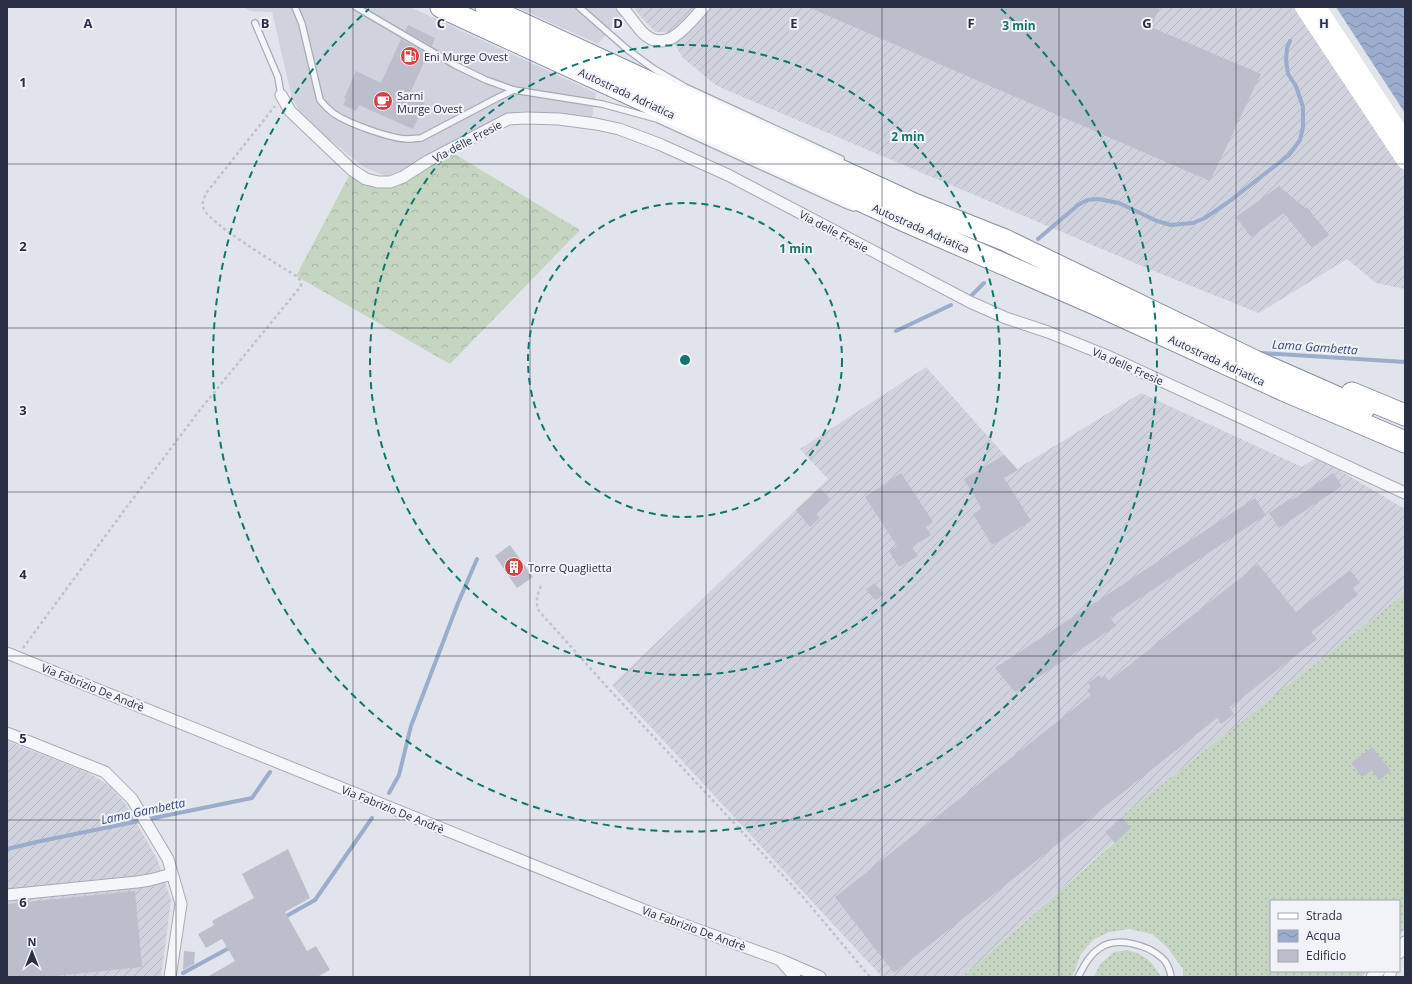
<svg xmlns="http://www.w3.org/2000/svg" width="1412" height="984" font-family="'Open Sans',sans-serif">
<defs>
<pattern id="industrial-furrows" width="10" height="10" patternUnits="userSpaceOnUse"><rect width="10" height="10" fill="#d0d3dd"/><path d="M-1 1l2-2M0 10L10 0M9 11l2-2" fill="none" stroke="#b3b5bf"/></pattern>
<pattern id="grass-dots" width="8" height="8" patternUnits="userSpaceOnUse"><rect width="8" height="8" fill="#c5d5c2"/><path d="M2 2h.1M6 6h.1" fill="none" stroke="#a9b7a8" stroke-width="1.8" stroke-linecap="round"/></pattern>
<pattern id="forest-crowns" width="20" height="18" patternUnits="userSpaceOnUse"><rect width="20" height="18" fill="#c5d5c2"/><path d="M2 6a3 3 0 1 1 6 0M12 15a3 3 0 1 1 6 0" fill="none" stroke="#a9b7a8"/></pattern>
<pattern id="water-waves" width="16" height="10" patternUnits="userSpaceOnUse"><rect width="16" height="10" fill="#9baccc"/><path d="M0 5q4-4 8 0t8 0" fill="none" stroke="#7e8ca7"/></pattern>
</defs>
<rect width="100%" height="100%" fill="#e2e4eb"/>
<path fill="#d0d3dd" d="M243,7H410L596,93L592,118L523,111L509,114L391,176H385L364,167L321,133L300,112L292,98L272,12L250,11Z
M516,7H616L623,15L598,44Z"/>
<path fill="url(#industrial-furrows)" d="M633,7H1295L1405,166V289L1376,283L1347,259L1259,313L1161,274L717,86L683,58L667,32H656L641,17Z
M926,367L1017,469L1141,393L1302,467L1317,457L1405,509V593L1123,815L1132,826L962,977H882L612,685L828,479L800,449Z
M7,741L87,772L110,786L127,806L157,859L171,900L161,977H7Z"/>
<path fill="url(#grass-dots)" d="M1405,593V928L1399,935V901H1271V971H1368L1361,977H1183V969L1167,947L1152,934L1129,929L1109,932L1093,940L1081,954L1072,977H962L1131,828L1123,815Z
M1128,950C1145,955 1152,961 1161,977H1094L1100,964L1114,952Z"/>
<path fill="url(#forest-crowns)" d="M448,150L580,230L450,364L296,276L352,170L390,182Z"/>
<path fill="url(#water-waves)" d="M1336,7H1405V113Z"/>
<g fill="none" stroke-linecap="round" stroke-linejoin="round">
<path stroke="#9baccc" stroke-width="4" d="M1038,239L1078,205L1087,200L1098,199L1119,203L1157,221L1171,225L1193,223L1205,218L1227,203L1289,155L1300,140L1303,127V107L1296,86L1288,74L1286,60L1287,48L1290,41
M972,295L984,283
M896,331L951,305
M1261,353L1405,362
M389,793L399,775L411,726L458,603L477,559
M7,849L41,841L252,798L270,772
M283,918L315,900L372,818
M183,973L231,947"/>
</g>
<path fill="#bcbfcb" d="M808,7H1160L1151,27L1261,74L1210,181Z
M408,25L435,38L432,46L405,31Z
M401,39L428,54L409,95L425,103L413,129L359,105L356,111L343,105L346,99L344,98L356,71L381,83Z
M1279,186L1306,209L1307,207L1329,235L1312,248L1284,213L1251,237L1236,217Z
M1004,455L1018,470L1004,478L1031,521L992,545L973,514L982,509L964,479Z
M901,473L933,522L926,527L931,535L912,547L918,556L899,567L889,551L897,546L865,497Z
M1333,473L1342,486L1279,528L1269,513L1291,498L1292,500Z
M820,488L831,500L816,514L820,518L810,527L796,510Z
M1255,498L1266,515L1110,618L1116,626L1022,688L1015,692L995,668Z
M510,545L533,577L517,588L495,556Z
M1258,564L1296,612L1350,570L1360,583L1353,588L1358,595L1311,632L1317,639L1229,708L1234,714L1221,724L1217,718L894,973L835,897L1091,695L1087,690L1091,687L1088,683L1099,675L1101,678L1105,676L1109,681Z
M874,583L884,594L876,600L866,590Z
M1372,747L1391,771L1379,780L1372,770L1362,777L1351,763Z
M1122,817L1131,828L1115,843L1105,832Z
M288,849L310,898L285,912L307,951L316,946L330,970L317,977H207L235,961L222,939L206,948L198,934L214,925L212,921L254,898L242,874Z
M135,891L142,967L46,977H7V904Z
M184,951L195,952L194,964L183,970Z"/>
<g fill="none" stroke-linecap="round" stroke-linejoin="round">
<defs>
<path id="lane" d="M295,7L302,24L320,100C324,105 328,109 333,113C347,123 391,139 408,139C412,139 417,138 421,138L499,97L514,90
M356,7L455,65L486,80L514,90L602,104L657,119L848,206L854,208
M579,7L628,50L654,69L685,87L841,159
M255,23L278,77L281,95
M1078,977C1084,966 1089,955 1100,948C1117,936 1148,945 1162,958C1168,963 1170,970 1171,977"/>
<path id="street" d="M622,7C629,15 635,24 642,32C666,57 688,24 704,7
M281,95L290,111L352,170L366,179L378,182H390L403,177L428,161L508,119L526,118L559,119L596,124L619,129L659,144L728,175L970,302L1006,318L1048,332L1105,355L1405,493
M7,653L649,912L781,960L820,977
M7,733L105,772L132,799L168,859L181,904L170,977
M7,895L137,882L150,880L172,874
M1399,953L1405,942
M782,962L795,977
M1372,977L1379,971
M1389,977L1391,971"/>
<path id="highway" d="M441,7L907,222L1097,305L1283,390L1405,442
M486,7L914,204L1005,240L1255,361L1364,409
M1352,393L1405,415"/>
</defs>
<use href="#lane" stroke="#a7aab6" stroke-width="8"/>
<use href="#street" stroke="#a7aab6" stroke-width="13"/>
<use href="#highway" stroke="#888fa2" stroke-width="23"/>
<path stroke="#c0c2ca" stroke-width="2.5" stroke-dasharray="3 3" stroke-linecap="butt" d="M541,586C537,595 535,602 539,611L608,688L803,897L870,977
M23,648L123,512L199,411L301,286L300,280L296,276C279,265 210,224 204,209C201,204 204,197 207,192L275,106"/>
<use href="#lane" stroke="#f5f6f9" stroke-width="5.5"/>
<use href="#street" stroke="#f5f6f9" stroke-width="11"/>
<path stroke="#fff" stroke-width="16" d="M1303,7L1405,161
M1318,7L1405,140"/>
<use href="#highway" stroke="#fff" stroke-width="21"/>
</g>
<path fill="none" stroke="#292f44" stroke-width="1" stroke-opacity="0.55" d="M176,7V977M353,7V977M530,7V977M706,7V977M882,7V977M1059,7V977M1236,7V977M7,164H1405M7,328H1405M7,492H1405M7,656H1405M7,820H1405"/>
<g fill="none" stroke="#0f766e" stroke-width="2" stroke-dasharray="7 5">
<circle cx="685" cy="360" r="157"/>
<circle cx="685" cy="360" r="315"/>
<path d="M1001 9A472 472 0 1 1 369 9"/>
</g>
<defs>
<symbol id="fuel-disc" viewBox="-11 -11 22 22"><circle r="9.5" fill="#d54244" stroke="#f1f3f8"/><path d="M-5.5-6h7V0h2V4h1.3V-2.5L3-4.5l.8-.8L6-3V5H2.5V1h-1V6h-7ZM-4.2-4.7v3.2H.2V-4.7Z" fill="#fff"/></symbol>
<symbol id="cafe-disc" viewBox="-11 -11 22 22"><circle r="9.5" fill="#d54244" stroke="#f1f3f8"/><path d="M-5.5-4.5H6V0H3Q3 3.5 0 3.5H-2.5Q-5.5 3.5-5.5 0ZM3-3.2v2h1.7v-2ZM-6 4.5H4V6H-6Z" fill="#fff"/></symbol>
<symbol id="building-disc" viewBox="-11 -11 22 22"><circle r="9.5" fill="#d54244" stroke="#f1f3f8"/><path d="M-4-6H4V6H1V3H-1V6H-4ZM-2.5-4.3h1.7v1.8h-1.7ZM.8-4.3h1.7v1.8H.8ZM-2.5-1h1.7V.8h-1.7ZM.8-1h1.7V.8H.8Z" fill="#fff"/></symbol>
</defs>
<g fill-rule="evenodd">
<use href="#fuel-disc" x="399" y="45" width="22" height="22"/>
<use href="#cafe-disc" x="372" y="90" width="22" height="22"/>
<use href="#building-disc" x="503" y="556" width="22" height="22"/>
</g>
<g text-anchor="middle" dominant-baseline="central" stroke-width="4" stroke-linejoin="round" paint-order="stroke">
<g font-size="11" fill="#292f44" stroke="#f1f3f8" text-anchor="start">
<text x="424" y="56">Eni Murge Ovest</text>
<text x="397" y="95">Sarni<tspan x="397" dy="13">Murge Ovest</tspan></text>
<text x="528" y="567">Torre Quaglietta</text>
</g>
<g font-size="11" fill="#292f44" stroke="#f1f3f8">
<text transform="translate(627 93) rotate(25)">Autostrada Adriatica</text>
<text transform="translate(467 141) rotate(-28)">Via delle Fresie</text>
<text transform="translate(921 228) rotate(24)">Autostrada Adriatica</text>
<text transform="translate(834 231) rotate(28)">Via delle Fresie</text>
<text transform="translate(1217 360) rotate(25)">Autostrada Adriatica</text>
<text transform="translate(1128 366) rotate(24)">Via delle Fresie</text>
<text transform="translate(93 687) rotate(22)">Via Fabrizio De Andrè</text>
<text transform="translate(393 809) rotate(22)">Via Fabrizio De Andrè</text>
<text transform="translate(694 928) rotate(20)">Via Fabrizio De Andrè</text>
</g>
<g font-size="12" font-style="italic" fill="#31477a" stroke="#f1f3f8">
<text transform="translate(1315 347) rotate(4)">Lama Gambetta</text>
<text transform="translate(143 811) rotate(-12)">Lama Gambetta</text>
</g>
</g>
<g font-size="13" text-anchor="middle" font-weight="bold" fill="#292f44" stroke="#f1f3f8" stroke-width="4" stroke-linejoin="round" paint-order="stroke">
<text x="88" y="28">A</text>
<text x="265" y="28">B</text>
<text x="441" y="28">C</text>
<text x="618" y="28">D</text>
<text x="794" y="28">E</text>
<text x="971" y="28">F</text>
<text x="1147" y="28">G</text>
<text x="1324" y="28">H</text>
<text x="23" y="87">1</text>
<text x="23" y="251">2</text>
<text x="23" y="415">3</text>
<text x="23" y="579">4</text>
<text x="23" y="743">5</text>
<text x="23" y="907">6</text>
</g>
<circle cx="685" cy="360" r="6" fill="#0f766e" stroke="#f1f3f8" stroke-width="2"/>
<g font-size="12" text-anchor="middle" font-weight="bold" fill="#0f766e" stroke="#f1f3f8" stroke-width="4" stroke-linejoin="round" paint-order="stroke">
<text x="1019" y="30">3 min</text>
<text x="908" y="141">2 min</text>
<text x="796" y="253">1 min</text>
</g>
<rect width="1412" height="984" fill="none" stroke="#292f44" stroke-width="16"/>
<rect x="1270" y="900" width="130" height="72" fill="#f1f3f8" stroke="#a1a5b0"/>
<rect x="1278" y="913" width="20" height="6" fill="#ffffff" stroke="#a1a5b0"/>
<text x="1306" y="920" font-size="12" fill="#292f44">Strada</text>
<rect x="1278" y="930" width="20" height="12" fill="url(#water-waves)" stroke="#a1a5b0"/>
<text x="1306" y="940" font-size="12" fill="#292f44">Acqua</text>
<rect x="1278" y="950" width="20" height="12" fill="#bcbfcb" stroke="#a1a5b0"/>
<text x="1306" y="960" font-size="12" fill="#292f44">Edificio</text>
<g transform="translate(32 952)" stroke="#f1f3f8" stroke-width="3" paint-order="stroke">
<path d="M0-3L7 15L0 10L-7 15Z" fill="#292f44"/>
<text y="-6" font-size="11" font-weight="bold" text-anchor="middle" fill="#292f44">N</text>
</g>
</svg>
